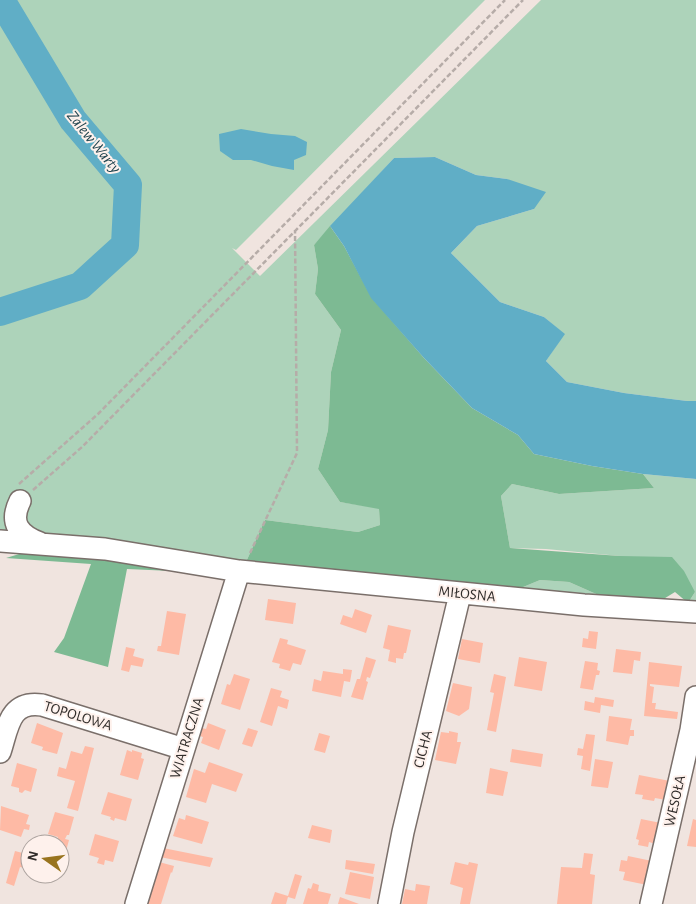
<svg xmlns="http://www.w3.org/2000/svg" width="696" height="904" font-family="'Alegreya Sans',sans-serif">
<rect width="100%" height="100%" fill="#f0e4df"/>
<path fill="#add3ba" d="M0,0H485L236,250L232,248L260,276L541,0H696V401H687L624,393L567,382L546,361L564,334L544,317L500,302L451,253L477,226L534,209L507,179L476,175L435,157L394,158L314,245L318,269L315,294L341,330L331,372L328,430L318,469L340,502L379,508L380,525L358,532L265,520L246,562L0,540Z
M643,474L696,479V604L688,603L695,592L620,556L546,549L510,548L501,496L512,484L559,494L654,488Z
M540,580L569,582L603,597L516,590Z"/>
<path fill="#7dba93" d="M330,226L344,246L372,298L424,358L472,408L518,435L534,454L592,466L643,474L654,488L559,494L512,484L501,496L510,548L620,556L672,557L684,571L695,592L688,603L675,592L657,603L603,597L569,582L540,580L516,590L246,562L265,520L358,532L380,525L379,509L340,502L318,469L328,430L331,372L341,330L315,294L318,269L314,245Z
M26,552L82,556L174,568L172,571L127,569L108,667L54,652L64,638L91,564L6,558Z"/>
<path fill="#60aec6" d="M241,129L271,134L295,136L307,142L306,155L294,160V170L272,166L251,160H233L220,151L219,134Z
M435,157L476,175L507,179L546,192L534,209L477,226L451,253L500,302L544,317L565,334L546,361L567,382L624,393L687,401H696V479L643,474L592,466L534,454L518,435L472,408L424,358L371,298L344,246L330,226L394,158Z"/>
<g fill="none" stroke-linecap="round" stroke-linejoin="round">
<path stroke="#60aec6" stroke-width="28" d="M0,312L80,286L125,245L128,185L73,120L1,0"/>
</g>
<path fill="#febaa5" d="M268,599L296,603L293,624L265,620Z
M355,609L372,615L366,633L340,624L343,615L352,618Z
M167,611L186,614L179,655L157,651L158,646H161Z
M388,625L411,630L406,653H404L403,659L396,658V663L388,661L390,650L383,648Z
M589,631L598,632L596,649L582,647L583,638L588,639Z
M280,638L288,640L287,644L306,650L301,665L293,663L290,671L279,668L280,664L272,662Z
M462,639L483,643L480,663L458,659Z
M126,647L135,649L133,656L144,659L142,667L131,665L129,672L121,670Z
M616,649L641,652L640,661L634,660L632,674L613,672Z
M366,657L376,660L370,678L367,677L366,681L368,682L363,700L351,697L357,679H360Z
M519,657L547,662L542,691L514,686Z
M585,661L598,663L597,670L600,671L599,675H596L593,690L580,688Z
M649,662L682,666L679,687L650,684V686L654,687L652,703H656L655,709L678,712L677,719L644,716Z
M343,669L352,670L350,682L344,681L341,697L312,691L314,679L321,681L323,671L343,674Z
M234,674L250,679L240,710L221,704L227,684L230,685Z
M494,674L506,677L496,732L487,730L494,693L490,692Z
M453,683L472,687L469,709L459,716L446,711Z
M271,688L282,691L280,697L289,700L287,709L278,706L272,726L260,722Z
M595,697L614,700L613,707L601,705L600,713L584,710L585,701L594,703Z
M609,716L632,719L630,730H634V736H630L628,745L606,741Z
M37,723L63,733L57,754L42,750L43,747L31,743Z
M208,723L226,730L219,750L201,743L203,737L200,736L202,728L206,729Z
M248,728L258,731L252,747L242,744Z
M449,731L458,733L457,742H461L456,764L435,760L441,732L449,733Z
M319,733L330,736L325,753L314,750Z
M586,734L595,735L590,771L581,769L583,756L577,755L578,748L583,749Z
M85,746L94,748L78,811L67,808L75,781L57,776L59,767L66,769L71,751L82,754Z
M512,749L543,754L541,767L510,762Z
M127,750L132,752V750L142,753L141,758L144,759L138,780L120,775Z
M595,759L613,762L608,788L591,786Z
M209,762L243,774L236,792L212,784L206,803L186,797L194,769L205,773Z
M17,763L37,769L31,792L25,790L22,793L19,792V788L11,786Z
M490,768L508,772L503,796L486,793Z
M639,775L670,781L666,800L655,798L654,801L642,799L643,795L635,794Z
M108,792L132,799L126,821L115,818L114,821L110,819L111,817L101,814Z
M1,806L29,815L26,824L30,825L29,830L24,829L21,837L0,830Z
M55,812L74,817L69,835H67L65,839L69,840L66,851L62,850L61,855L60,844H56L58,837L48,834Z
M186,815L209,822L202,844L173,836L179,818L185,820Z
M641,819L661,823L656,844L649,842L648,847L638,845L639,840L636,839Z
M693,819L696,820V847L687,846Z
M312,825L332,830L330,843L308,838Z
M95,834L119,841L113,862L105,860L104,865L97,863L99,858L89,855Z
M163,848L213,858L210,867L160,857Z
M15,851L30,855V864L29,869L20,867L14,886L6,883Z
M584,853L593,854L590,874L595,875L592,904H557L561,867L582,868Z
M628,856L652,861L647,885L623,880L625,872L619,871L621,860L627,861Z
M346,860L375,864L373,874L345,869Z
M159,862L174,866L172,873L171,872L161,904H147Z
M455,862L468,865L469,862L478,864L470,904H460L463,888L450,884Z
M350,872L374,877L370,899L345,894Z
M295,874L302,876L295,899L288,897L286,904H271L275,892L288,896Z
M313,883L319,885L318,891L331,894L328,904H303L308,888L311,889Z
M416,884L430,886L427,904H402L405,889L415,891Z
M340,897L359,904H338Z"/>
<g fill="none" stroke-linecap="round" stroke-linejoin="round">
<defs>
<path id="minor" d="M20,501C9,523 19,535 40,543
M0,541L105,549L239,571L584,605L696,612
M0,752C8,728 9,700 42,705L184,749
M136,904L239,571
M389,904L403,832L460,594
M651,904L691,730L696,697"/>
</defs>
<use href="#minor" stroke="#7a6f6a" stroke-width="24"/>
<path stroke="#b6aca8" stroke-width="2.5" stroke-dasharray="5 2.5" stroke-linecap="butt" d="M19,484L98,414L505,0
M33,490L82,447L523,0
M250,553L297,453L295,230"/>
<use href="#minor" stroke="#fff" stroke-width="21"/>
</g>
<g text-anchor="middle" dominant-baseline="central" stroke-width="4" stroke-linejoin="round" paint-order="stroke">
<g font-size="15" fill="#312d2b" stroke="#fef1ec">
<text transform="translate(467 594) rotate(6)">MIŁOSNA</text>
<text transform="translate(78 716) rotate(17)">TOPOLOWA</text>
<text transform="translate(187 738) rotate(-73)">WIATRACZNA</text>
<text transform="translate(423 749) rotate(-76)">CICHA</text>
<text transform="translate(675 801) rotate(-77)">WESOŁA</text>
</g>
<g font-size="16" font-style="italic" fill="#1f434e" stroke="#fef1ec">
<text transform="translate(94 142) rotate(51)">Zalew Warty</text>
</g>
</g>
<g transform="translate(45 859) rotate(284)"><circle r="24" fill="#fef1ec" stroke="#aca39f"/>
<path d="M0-4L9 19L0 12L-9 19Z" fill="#99741e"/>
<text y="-8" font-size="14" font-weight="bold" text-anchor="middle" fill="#312d2b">N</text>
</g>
</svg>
